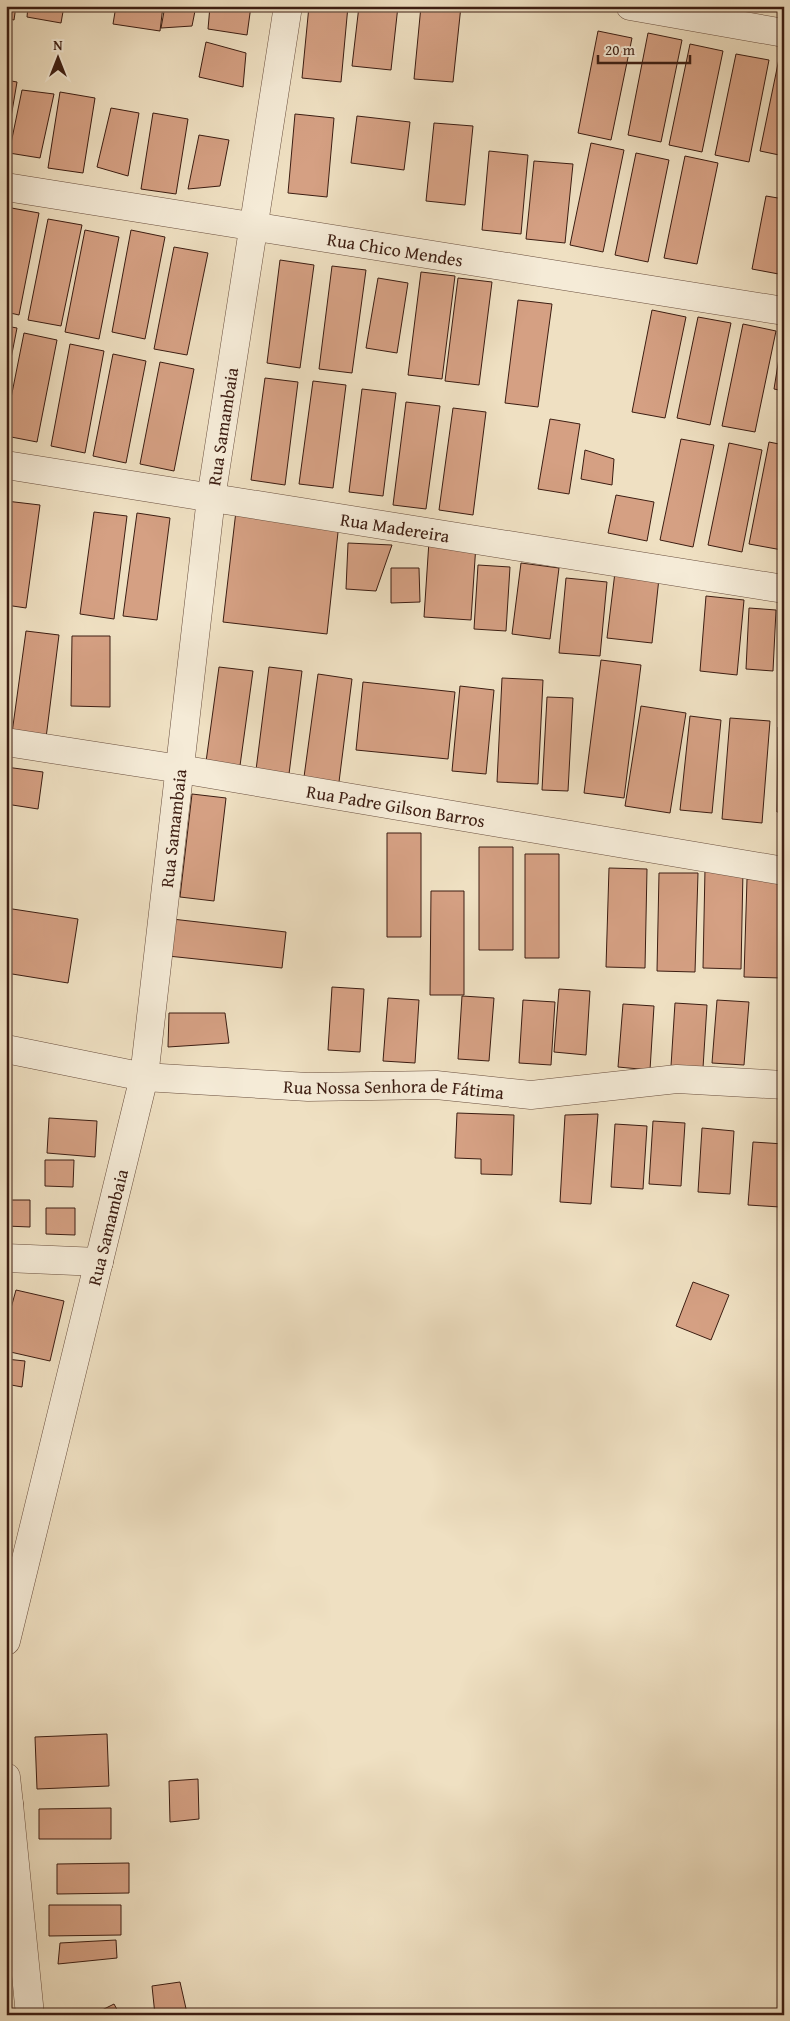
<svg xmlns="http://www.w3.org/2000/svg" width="790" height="2021" font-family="'Gentium Book Plus',serif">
<rect width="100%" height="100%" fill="#efe0c2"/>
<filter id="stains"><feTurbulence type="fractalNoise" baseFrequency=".004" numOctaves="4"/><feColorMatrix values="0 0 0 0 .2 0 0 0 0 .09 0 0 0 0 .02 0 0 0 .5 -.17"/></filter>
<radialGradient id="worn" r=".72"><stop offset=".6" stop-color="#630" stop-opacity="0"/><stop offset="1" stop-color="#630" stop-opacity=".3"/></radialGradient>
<path fill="#d5a083" stroke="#3c1d12" d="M6,6H16L14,20L6,18Z
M28,6H64L61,23L27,17Z
M76,6H107L75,9Z
M116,6H163L160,31L113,24Z
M165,6H196L192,26L161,28Z
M210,6H251L247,35L208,29Z
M309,6H348L341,82L302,78Z
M359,6H398L391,70L352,66Z
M421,6H461L453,82L414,79Z
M598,31L632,38L611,140L578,133Z
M648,33L682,40L661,142L628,135Z
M206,42L246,53L243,87L199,77Z
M690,44L723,51L702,152L669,145Z
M781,49L784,50V156L760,151Z
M736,54L769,60L749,162L715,155Z
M6,80L17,82L6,147Z
M22,90L54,94L40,158L9,153Z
M60,92L95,98L83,173L48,168Z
M111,108L139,113L128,176L97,167Z
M153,113L188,119L176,194L141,189Z
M295,114L334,118L327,197L288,193Z
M357,116L410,122L404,170L351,163Z
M434,123L473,126L465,205L426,201Z
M199,135L229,140L220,186L188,189Z
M591,143L624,150L603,252L570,245Z
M489,151L528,155L521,234L482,230Z
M636,153L669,160L648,262L615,255Z
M685,156L718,163L697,264L664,258Z
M534,161L573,164L565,243L526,239Z
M766,196L784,199V275L752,269Z
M6,207L39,213L19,315L6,312Z
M48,219L82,225L61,326L28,320Z
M85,230L119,237L99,339L65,332Z
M131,230L165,237L145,339L112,332Z
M174,247L208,253L187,355L154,349Z
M280,260L314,265L300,368L267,363Z
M332,266L366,270L352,373L319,369Z
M421,272L455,276L442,379L408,375Z
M378,278L408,283L397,353L366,348Z
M458,278L492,282L479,385L445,381Z
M518,300L552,304L538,407L505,403Z
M652,310L686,317L665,418L632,412Z
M698,317L731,323L710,425L677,418Z
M743,324L776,331L755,432L722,426Z
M6,326L17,328L6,384Z
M24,333L57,340L37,442L6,436V423Z
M783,333L784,334V391L774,389Z
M70,344L104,351L85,453L51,446Z
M113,354L146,361L126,463L93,456Z
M160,362L194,369L174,471L140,464Z
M265,378L298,382L285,485L251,480Z
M313,381L346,385L333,488L299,484Z
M362,389L396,393L383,496L349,492Z
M406,402L440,406L426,509L393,505Z
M453,408L486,412L473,515L439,510Z
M550,419L580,424L569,494L538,489Z
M681,439L714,445L693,547L660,540Z
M769,442L784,445L782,550L749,544Z
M729,443L762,450L742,552L708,545Z
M585,450L614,459L612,485L581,479Z
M616,495L654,502L647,541L608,533Z
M6,501L40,505L26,608L6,605Z
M236,511L339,523L327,634L223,622Z
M94,512L127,516L114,619L80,614Z
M137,513L170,518L157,620L123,616Z
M429,541L476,544L471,620L424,617Z
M348,543L392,545L376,591L346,589Z
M521,563L559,568L550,639L512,634Z
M616,564L660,569L652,643L607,638Z
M478,565L510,567L506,631L474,629Z
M391,568H419L420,602L391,603Z
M566,578L607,582L600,656L559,653Z
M706,596L744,600L737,675L700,671Z
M749,608L776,610L773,671L746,669Z
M6,624H11L6,661Z
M26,631L59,635L46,738L12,733Z
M72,636H110V707L71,706Z
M601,660L641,665L624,798L584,793Z
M219,667L253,671L239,773L205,769Z
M269,667L302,671L289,774L256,770Z
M318,674L352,679L339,782L304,777Z
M502,678L543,680L538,784L497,782Z
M363,682L455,692L448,759L356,750Z
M460,686L494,690L486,774L452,771Z
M547,697L573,698L568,791L542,790Z
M641,706L686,713L670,813L625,806Z
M690,716L721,720L712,813L680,810Z
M730,718L770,721L762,823L722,819Z
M778,727H784V812H777Z
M6,767L43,772L38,809L6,804Z
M192,794L226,798L214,901L180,897Z
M387,833H421V937H387Z
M479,847H513V950H479Z
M525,854H559V958H525Z
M609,868L647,869L645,968L606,967Z
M705,869L743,870L741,969L703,968Z
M659,873H698L695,972L657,971Z
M747,879H784L782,978L744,977Z
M431,891H464V995H430Z
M6,908L78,919L68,983L6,973Z
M172,919L286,932L282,968L168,956Z
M332,987L364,989L360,1052L328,1050Z
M559,989L590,991L586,1055L554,1052Z
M462,996L494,998L489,1061L458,1059Z
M388,998L419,1000L415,1063L383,1061Z
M523,1000L555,1002L551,1065L519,1063Z
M717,1000L749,1002L744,1065L712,1063Z
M675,1003L707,1005L703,1068L671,1066Z
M623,1004L654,1006L650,1070L618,1067Z
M169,1013H225L229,1043L168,1047Z
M457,1113L514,1115L512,1175L481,1174V1159L455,1158Z
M598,1114L591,1204L560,1202L565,1115Z
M49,1118L97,1121L95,1157L47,1153Z
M653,1121L685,1123L681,1186L649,1184Z
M615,1124L647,1126L643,1189L611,1187Z
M702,1128L734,1131L730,1194L698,1192Z
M753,1142L784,1144L780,1207L748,1205Z
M45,1160H74L73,1187L45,1186Z
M6,1200H30V1227L6,1226Z
M46,1208H75V1235L46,1234Z
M693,1282L729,1295L711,1340L676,1326Z
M16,1290L64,1301L50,1361L6,1351V1326Z
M6,1359L25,1361L22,1387L6,1384Z
M107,1734L109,1786L37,1789L35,1737Z
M198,1779L199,1819L170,1822L169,1781Z
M111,1808V1839H39V1809Z
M129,1863V1893L57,1894V1864Z
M49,1905H121V1935L49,1936Z
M116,1940L117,1958L58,1964L60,1943Z
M180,1982L187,2013L155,2015L152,1986Z
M114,2004L120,2015H92Z"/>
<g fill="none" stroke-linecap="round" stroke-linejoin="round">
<defs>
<g id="minor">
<path d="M630,6L784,33"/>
<path id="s1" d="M6,187L784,311"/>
<path id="s2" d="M6,465L784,589"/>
<path id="s3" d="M6,742L180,769L784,871"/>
<path id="s4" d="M6,1049L144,1077L308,1087L436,1085L531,1095L677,1079L784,1085"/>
<path d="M6,1258L99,1262"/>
<path d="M9,1804L30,2015"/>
</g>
<g id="tertiary">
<path id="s5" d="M6,1641L144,1077L211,498L288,6"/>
<path d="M6,1777L9,1804L6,1807"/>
</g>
</defs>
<use href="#minor" stroke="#694e3e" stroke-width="29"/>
<use href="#tertiary" stroke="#694e3e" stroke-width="29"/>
<use href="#minor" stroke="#f5ebd7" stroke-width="28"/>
<use href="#tertiary" stroke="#f5ebd7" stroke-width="28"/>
</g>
<g text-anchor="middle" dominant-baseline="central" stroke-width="4.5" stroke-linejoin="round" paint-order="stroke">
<g font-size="18" fill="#3c1d12" stroke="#f5ebd7">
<text stroke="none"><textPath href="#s1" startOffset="394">Rua Chico Mendes</textPath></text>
<text stroke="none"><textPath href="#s5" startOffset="1236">Rua Samambaia</textPath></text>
<text stroke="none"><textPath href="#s2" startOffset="394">Rua Madereira</textPath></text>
<text stroke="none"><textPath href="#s3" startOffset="395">Rua Padre Gilson Barros</textPath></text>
<text stroke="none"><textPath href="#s5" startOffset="831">Rua Samambaia</textPath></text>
<text stroke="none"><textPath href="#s4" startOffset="391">Rua Nossa Senhora de Fátima</textPath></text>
<text stroke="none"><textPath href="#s5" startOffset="426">Rua Samambaia</textPath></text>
</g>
</g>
<rect width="790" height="2021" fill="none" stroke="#efe0c2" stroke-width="25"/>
<rect x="8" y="8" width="775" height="2006" fill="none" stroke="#3c1d12" stroke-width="2.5"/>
<rect x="12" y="12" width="765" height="1996" fill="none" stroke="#3c1d12"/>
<g transform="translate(58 58)" stroke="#f5ebd7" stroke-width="4" paint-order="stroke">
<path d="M0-4L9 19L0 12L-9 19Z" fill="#3c1d12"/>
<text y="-8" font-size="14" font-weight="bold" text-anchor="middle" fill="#3c1d12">N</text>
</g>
<path d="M598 55v8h92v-8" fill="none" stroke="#3c1d12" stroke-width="2.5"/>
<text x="605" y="55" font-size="15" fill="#3c1d12" stroke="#f5ebd7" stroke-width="4" paint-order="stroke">20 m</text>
<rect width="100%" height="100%" filter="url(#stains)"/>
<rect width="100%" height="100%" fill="url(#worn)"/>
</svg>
